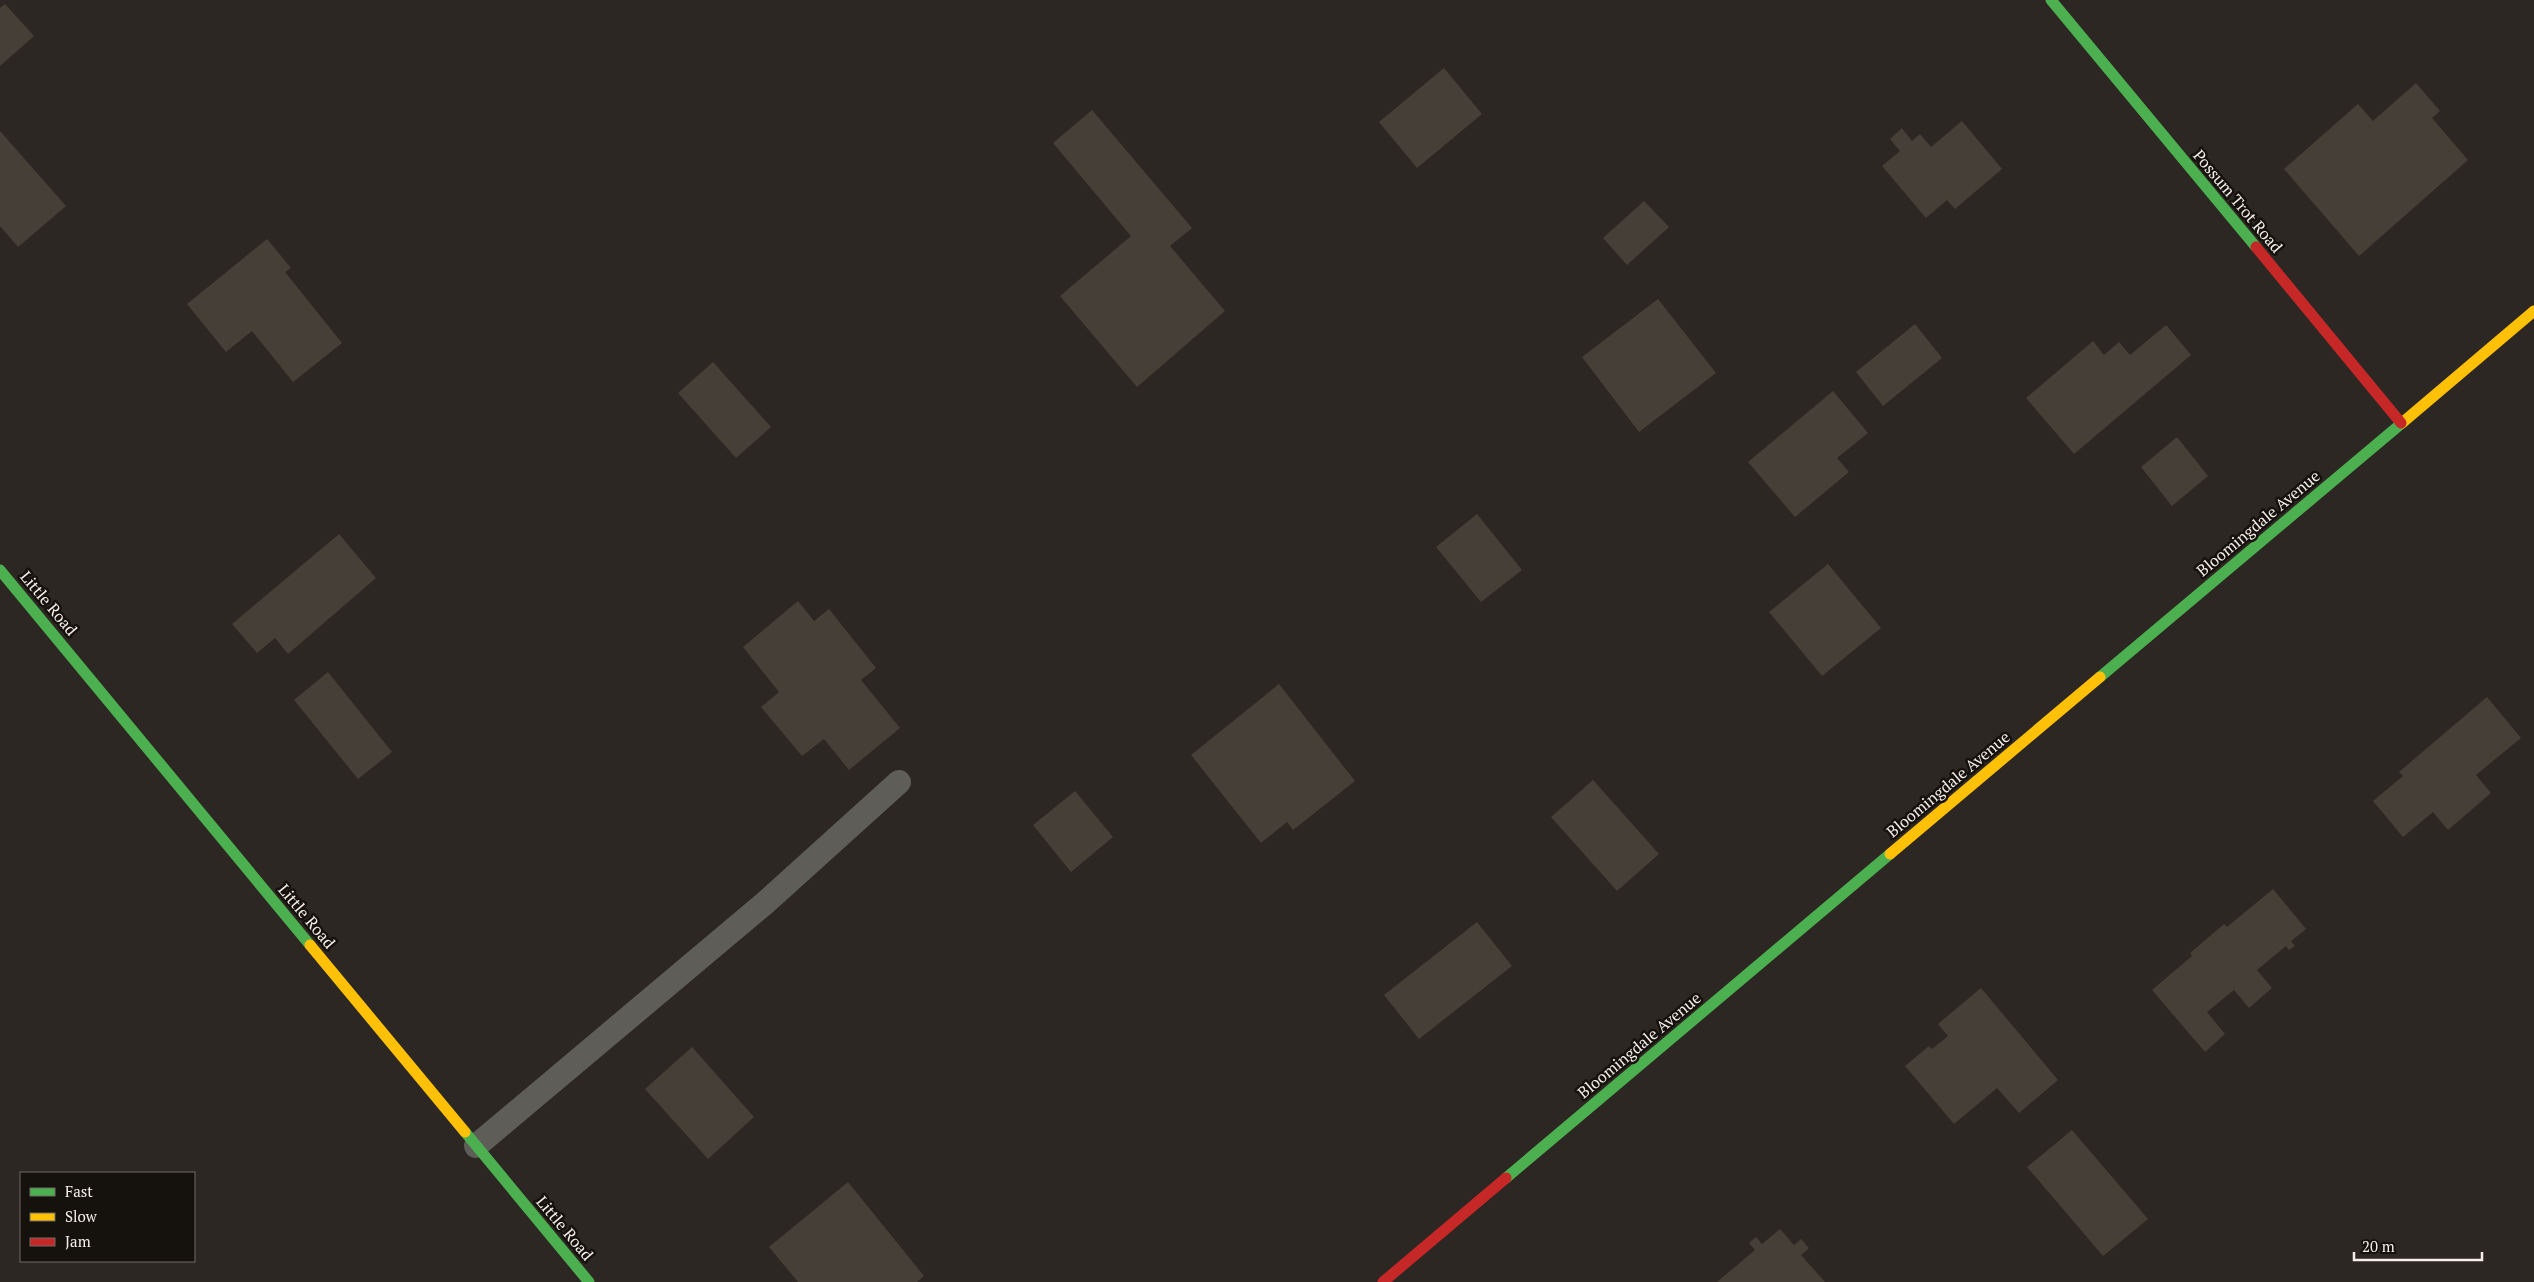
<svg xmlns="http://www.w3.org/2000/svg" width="2534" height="1282" font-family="'PT Serif',serif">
<rect width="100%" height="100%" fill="#2c2722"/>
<path fill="#463f37" d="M5,4L34,36L0,66V8Z
M1444,68L1482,114L1417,168L1379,122Z
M2416,83L2440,111L2432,118L2468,160L2359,256L2284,169L2358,104L2373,121Z
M1092,110L1192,228L1170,246L1225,311L1137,387L1060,296L1131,236L1053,143Z
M1962,121L2002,169L1955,209L1947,200L1926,218L1882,166L1900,151L1890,139L1902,128L1912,141L1920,134L1931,147Z
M0,131L66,206L18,247L0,226Z
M1644,201L1669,227L1627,265L1603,238Z
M267,239L291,268L285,272L342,343L293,382L252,331L226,352L187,304Z
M1658,299L1716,373L1639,432L1582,357Z
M1915,324L1942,358L1883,406L1856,372Z
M2166,325L2191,355L2074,454L2026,398L2093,341L2104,355L2119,342L2130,355Z
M713,362L771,427L736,458L678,393Z
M1833,391L1868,433L1837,458L1849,472L1795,517L1748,462Z
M2177,437L2208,476L2172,506L2141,467Z
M1477,514L1522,570L1481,602L1436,547Z
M339,534L376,578L288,654L275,638L257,653L232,624Z
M1828,564L1881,628L1822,676L1769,612Z
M798,601L814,621L829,609L876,668L861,680L900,728L849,770L824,739L802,756L761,707L779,692L743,647Z
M328,672L392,752L358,779L294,700Z
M1279,684L1355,781L1293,830L1287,822L1261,843L1191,755Z
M2487,697L2521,738L2476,775L2491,793L2448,830L2433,812L2403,837L2373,801L2403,776L2399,772Z
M1593,780L1659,854L1617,891L1551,817Z
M1075,791L1113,837L1071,872L1033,825Z
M2273,889L2306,929L2291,941L2295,946L2289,950L2286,946L2257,970L2272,988L2249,1008L2234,990L2207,1012L2225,1034L2205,1052L2152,990L2192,956L2190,953L2224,924L2227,927Z
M1477,922L1512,966L1419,1039L1384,995Z
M1981,988L2058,1080L2019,1113L1997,1088L1954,1124L1905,1066L1929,1046L1932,1049L1948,1036L1938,1024Z
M692,1047L754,1117L708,1159L645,1089Z
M2072,1130L2148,1219L2103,1256L2027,1167Z
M848,1182L924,1276L917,1282H798L769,1247Z
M1780,1229L1794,1245L1801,1239L1809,1248L1801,1255L1825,1282H1717L1755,1250L1749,1243L1756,1237L1762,1244Z"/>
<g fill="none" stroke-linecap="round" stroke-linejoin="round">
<path stroke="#5e5d58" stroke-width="24" d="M476,1146L765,903L899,782"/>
<path stroke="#4caf50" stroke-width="11" d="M2051,0L2256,247
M0,570L310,945
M2100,677L2402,423
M465,1132L589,1282
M1506,1178L1890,854"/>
<path stroke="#ffc107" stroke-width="11" d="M2402,423L2534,311
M1890,854L2100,677
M310,945L465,1132"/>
<path stroke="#c62828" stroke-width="11" d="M2256,247L2401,423
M1383,1282L1506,1178"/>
</g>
<g text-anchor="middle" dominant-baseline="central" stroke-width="5" stroke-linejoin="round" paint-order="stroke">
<g font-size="16" fill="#f6efe9" stroke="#15110d">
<text transform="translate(2238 201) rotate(50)">Possum Trot Road</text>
<text transform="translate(2258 523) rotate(-40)">Bloomingdale Avenue</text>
<text transform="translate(49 603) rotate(50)">Little Road</text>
<text transform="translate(1948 784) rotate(-40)">Bloomingdale Avenue</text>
<text transform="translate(307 916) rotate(50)">Little Road</text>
<text transform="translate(1639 1045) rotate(-40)">Bloomingdale Avenue</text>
<text transform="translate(565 1228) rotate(50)">Little Road</text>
</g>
</g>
<rect x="20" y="1172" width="175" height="90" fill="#15110d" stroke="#6f6a65"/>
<rect x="30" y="1188" width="25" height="8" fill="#4caf50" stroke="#6f6a65"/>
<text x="65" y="1197" font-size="15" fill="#f6efe9">Fast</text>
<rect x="30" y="1213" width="25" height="8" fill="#ffc107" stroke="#6f6a65"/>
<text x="65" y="1222" font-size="15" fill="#f6efe9">Slow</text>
<rect x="30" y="1238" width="25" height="8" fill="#c62828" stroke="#6f6a65"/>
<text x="65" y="1247" font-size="15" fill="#f6efe9">Jam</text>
<path d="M2354 1252v8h128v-8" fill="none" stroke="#f6efe9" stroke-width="2.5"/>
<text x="2362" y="1252" font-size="15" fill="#f6efe9" stroke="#15110d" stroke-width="4" paint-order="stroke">20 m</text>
</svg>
